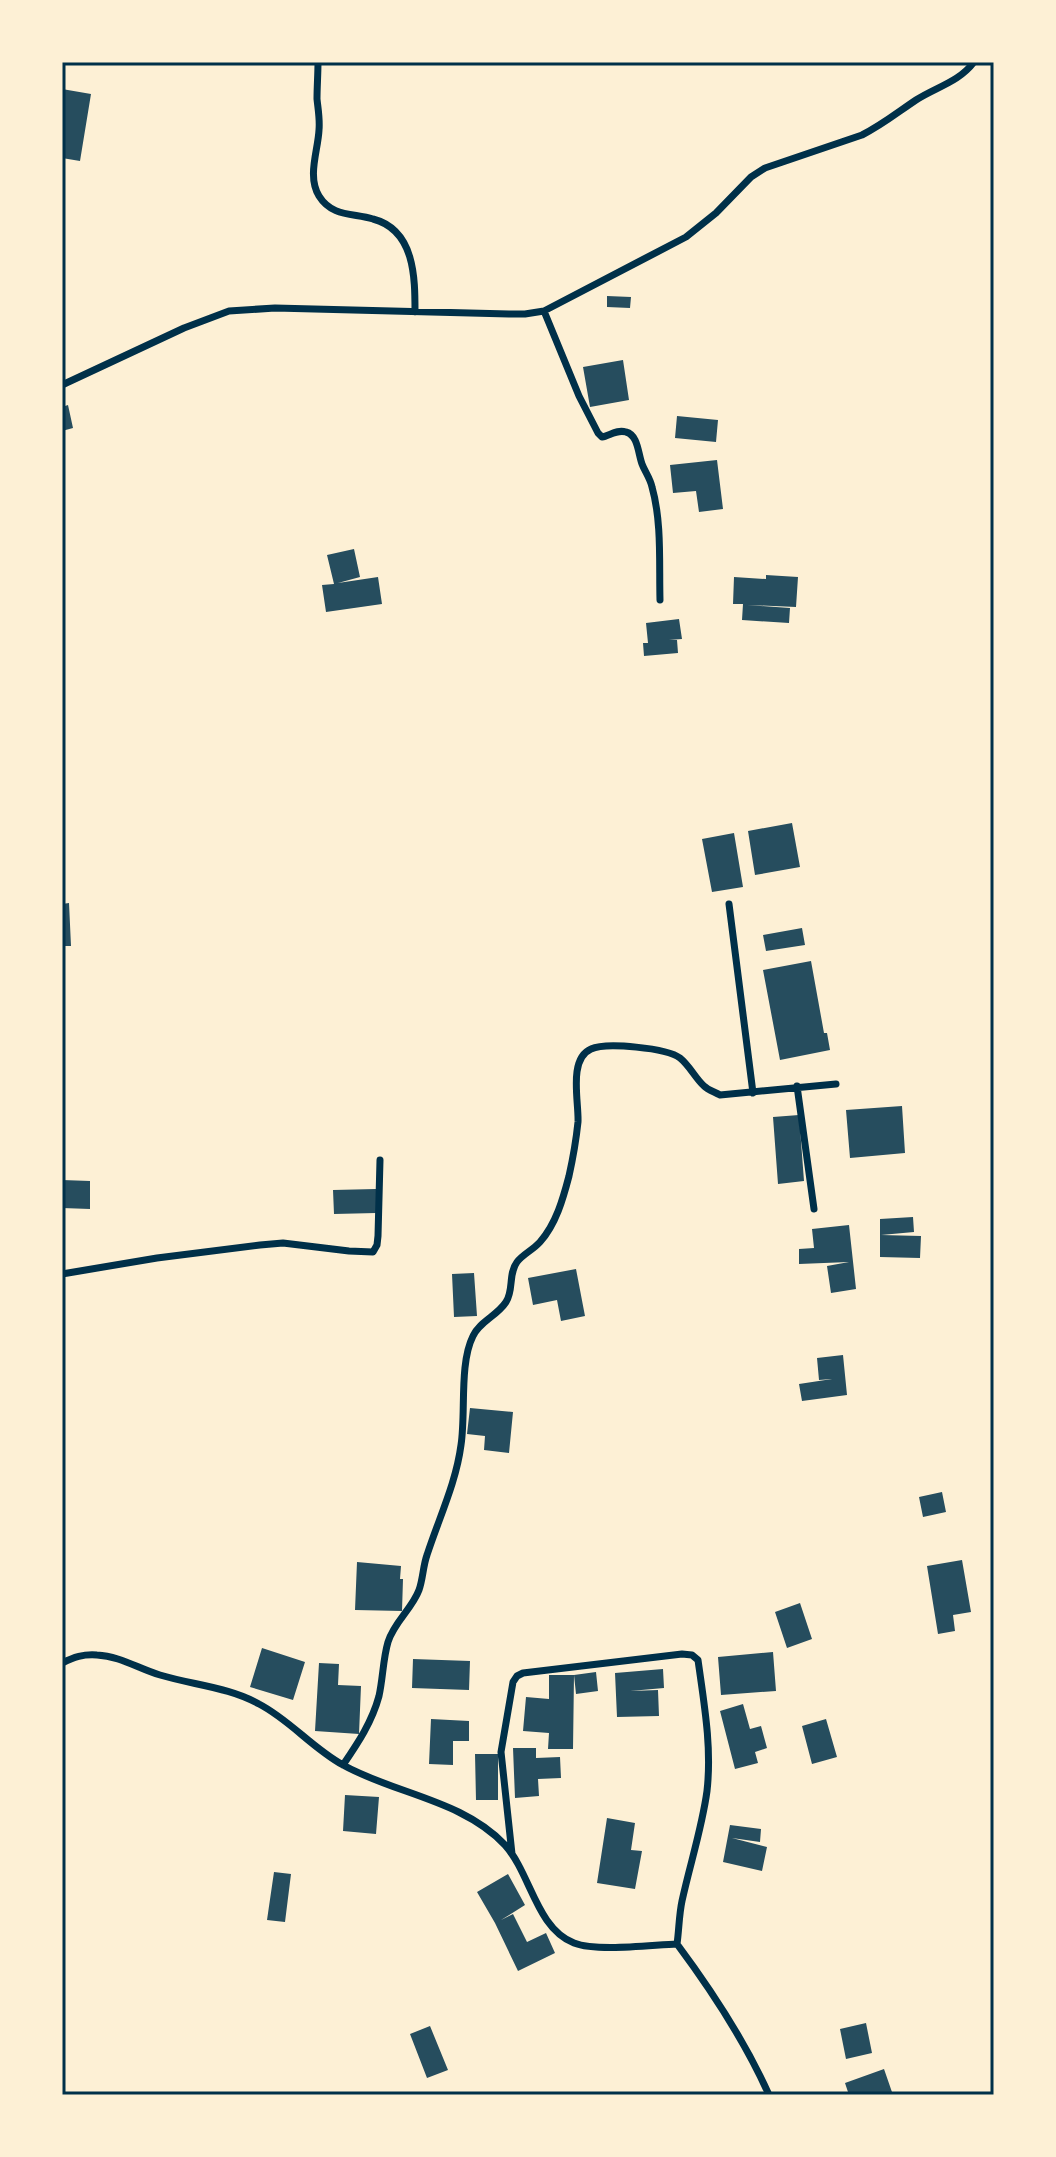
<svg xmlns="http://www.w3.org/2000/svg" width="1056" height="2157" font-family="'Fira Sans',sans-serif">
<rect width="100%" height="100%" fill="#fdf0d5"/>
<path fill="#264d5e" d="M62,89L91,94L80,161L62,158Z
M607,296L631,297L630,308L607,307Z
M623,360L629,400L590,407L583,367Z
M68,405L73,428L62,431V407Z
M677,416L718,420L716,442L675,438Z
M717,460L723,509L699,512L696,491L673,493L670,465Z
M354,549L360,577L338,583L378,577L382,604L326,612L322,585L334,584L327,555Z
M766,575L798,577L796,607L747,605L790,608L789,623L742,620L743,604H733L734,577L766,579Z
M679,619L682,639L669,640H677L678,653L644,656L643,643H648L646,623Z
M792,823L800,867L755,875L748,831Z
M734,833L743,887L712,892L702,839Z
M69,903L71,946H62V904Z
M802,928L805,945L766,951L763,935Z
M811,961L824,1033H827L830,1050L780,1060L763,970Z
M902,1106L905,1153L850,1158L846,1110Z
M799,1115L804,1181L778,1184L773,1117Z
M62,1180L90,1181V1209L62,1208Z
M376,1189V1213L334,1214L333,1190Z
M913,1217L914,1232L881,1235L921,1236L920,1258L880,1257V1219Z
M849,1225L856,1289L831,1293L827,1266L849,1262L799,1264V1249L814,1248L812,1229Z
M576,1269L585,1316L561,1321L557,1300L533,1305L528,1278Z
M474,1273L477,1316L454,1317L452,1274Z
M843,1355L847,1395L802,1401L799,1384L832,1379L819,1380L817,1358Z
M470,1408L513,1412L509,1453L484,1450L485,1436L467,1434Z
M942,1492L946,1512L923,1517L919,1497Z
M962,1560L971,1612L953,1615L955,1631L938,1634L927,1566Z
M357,1562L401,1566L400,1579H403L402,1611L355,1610Z
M800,1603L812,1639L787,1648L775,1612Z
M262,1648L305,1662L293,1700L250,1687Z
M773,1652L776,1691L721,1695L718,1657Z
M413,1659L470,1661L469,1690L412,1688Z
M319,1663L339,1664L338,1685L361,1686L359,1734L315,1731Z
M663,1669L664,1688L630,1691L658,1690L659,1716L617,1717L615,1673Z
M596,1672L598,1691L576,1694L574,1675L573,1749H548L549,1733L523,1731L526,1697L549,1699V1675H574Z
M743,1704L750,1729L761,1726L767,1748L755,1752L758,1763L735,1769L720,1711Z
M431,1719L469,1721V1741H453V1765L429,1764Z
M826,1719L837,1757L812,1764L802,1726Z
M513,1748H536V1758L560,1757L561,1778L538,1779L539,1796L515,1798Z
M475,1754H498V1800H476Z
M345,1795L379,1797L376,1834L343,1831Z
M607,1818L635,1823L631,1850L642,1851L635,1889L597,1883Z
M730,1825L761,1829L760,1842L732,1838L767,1847L762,1871L723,1862Z
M274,1872L291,1874L285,1922L267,1920Z
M508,1874L525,1905L501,1920L513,1914L527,1942L546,1933L555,1953L518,1971L495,1923L477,1892Z
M866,2023L872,2053L846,2059L840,2029Z
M430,2026L448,2070L427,2078L410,2034Z
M884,2069L893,2095H849L845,2083Z"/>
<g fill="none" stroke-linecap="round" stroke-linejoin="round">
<path stroke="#003049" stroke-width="7" d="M318,62C318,74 317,87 317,99C318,109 320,119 319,130C318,151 307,176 319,196C332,217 353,213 373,219C415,230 415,278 415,312
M544,311L579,396L598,433L602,437C609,436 617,429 626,432C638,435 638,453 642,464C645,472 650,478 652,487C662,522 659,564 660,600
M62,385L184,328L229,311L275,308L509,314H525L544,311L686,237L716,213L751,177L765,168L862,135C882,125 898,112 916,100C936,87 959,82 974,62
M729,904L753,1093
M797,1086L814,1209
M62,1274L157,1258L260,1245L283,1243L349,1251L373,1252L377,1245L378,1236L380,1160
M62,1663C74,1657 83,1654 97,1655C120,1656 139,1669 160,1675C193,1685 229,1687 259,1704C290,1720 312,1748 343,1765C395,1794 463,1800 505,1845C531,1874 536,1928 574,1943C597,1952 651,1945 677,1944C712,1991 745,2041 769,2095
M343,1765C358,1743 372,1722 379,1696C383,1678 383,1659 388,1642C394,1622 412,1609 419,1590C423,1579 423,1566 427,1555C439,1518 456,1483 461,1445C466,1413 459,1364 473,1336C480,1321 497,1316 506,1302C514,1290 508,1274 517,1262C523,1254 533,1250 540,1242C556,1224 563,1199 569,1176C573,1158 576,1141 578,1122C579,1102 568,1059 591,1049C606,1042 667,1048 680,1058C690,1066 695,1078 704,1086C708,1090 715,1092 720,1095L836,1084
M512,1854L501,1752L513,1682L517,1676L523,1673L682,1654L692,1655L698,1660C704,1703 712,1747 707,1791C702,1828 690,1864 682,1901C679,1915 679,1930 677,1944"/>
</g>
<rect width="1056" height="2157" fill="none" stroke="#fdf0d5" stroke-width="128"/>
<rect x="64" y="64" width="928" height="2029" fill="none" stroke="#003049" stroke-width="3"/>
</svg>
